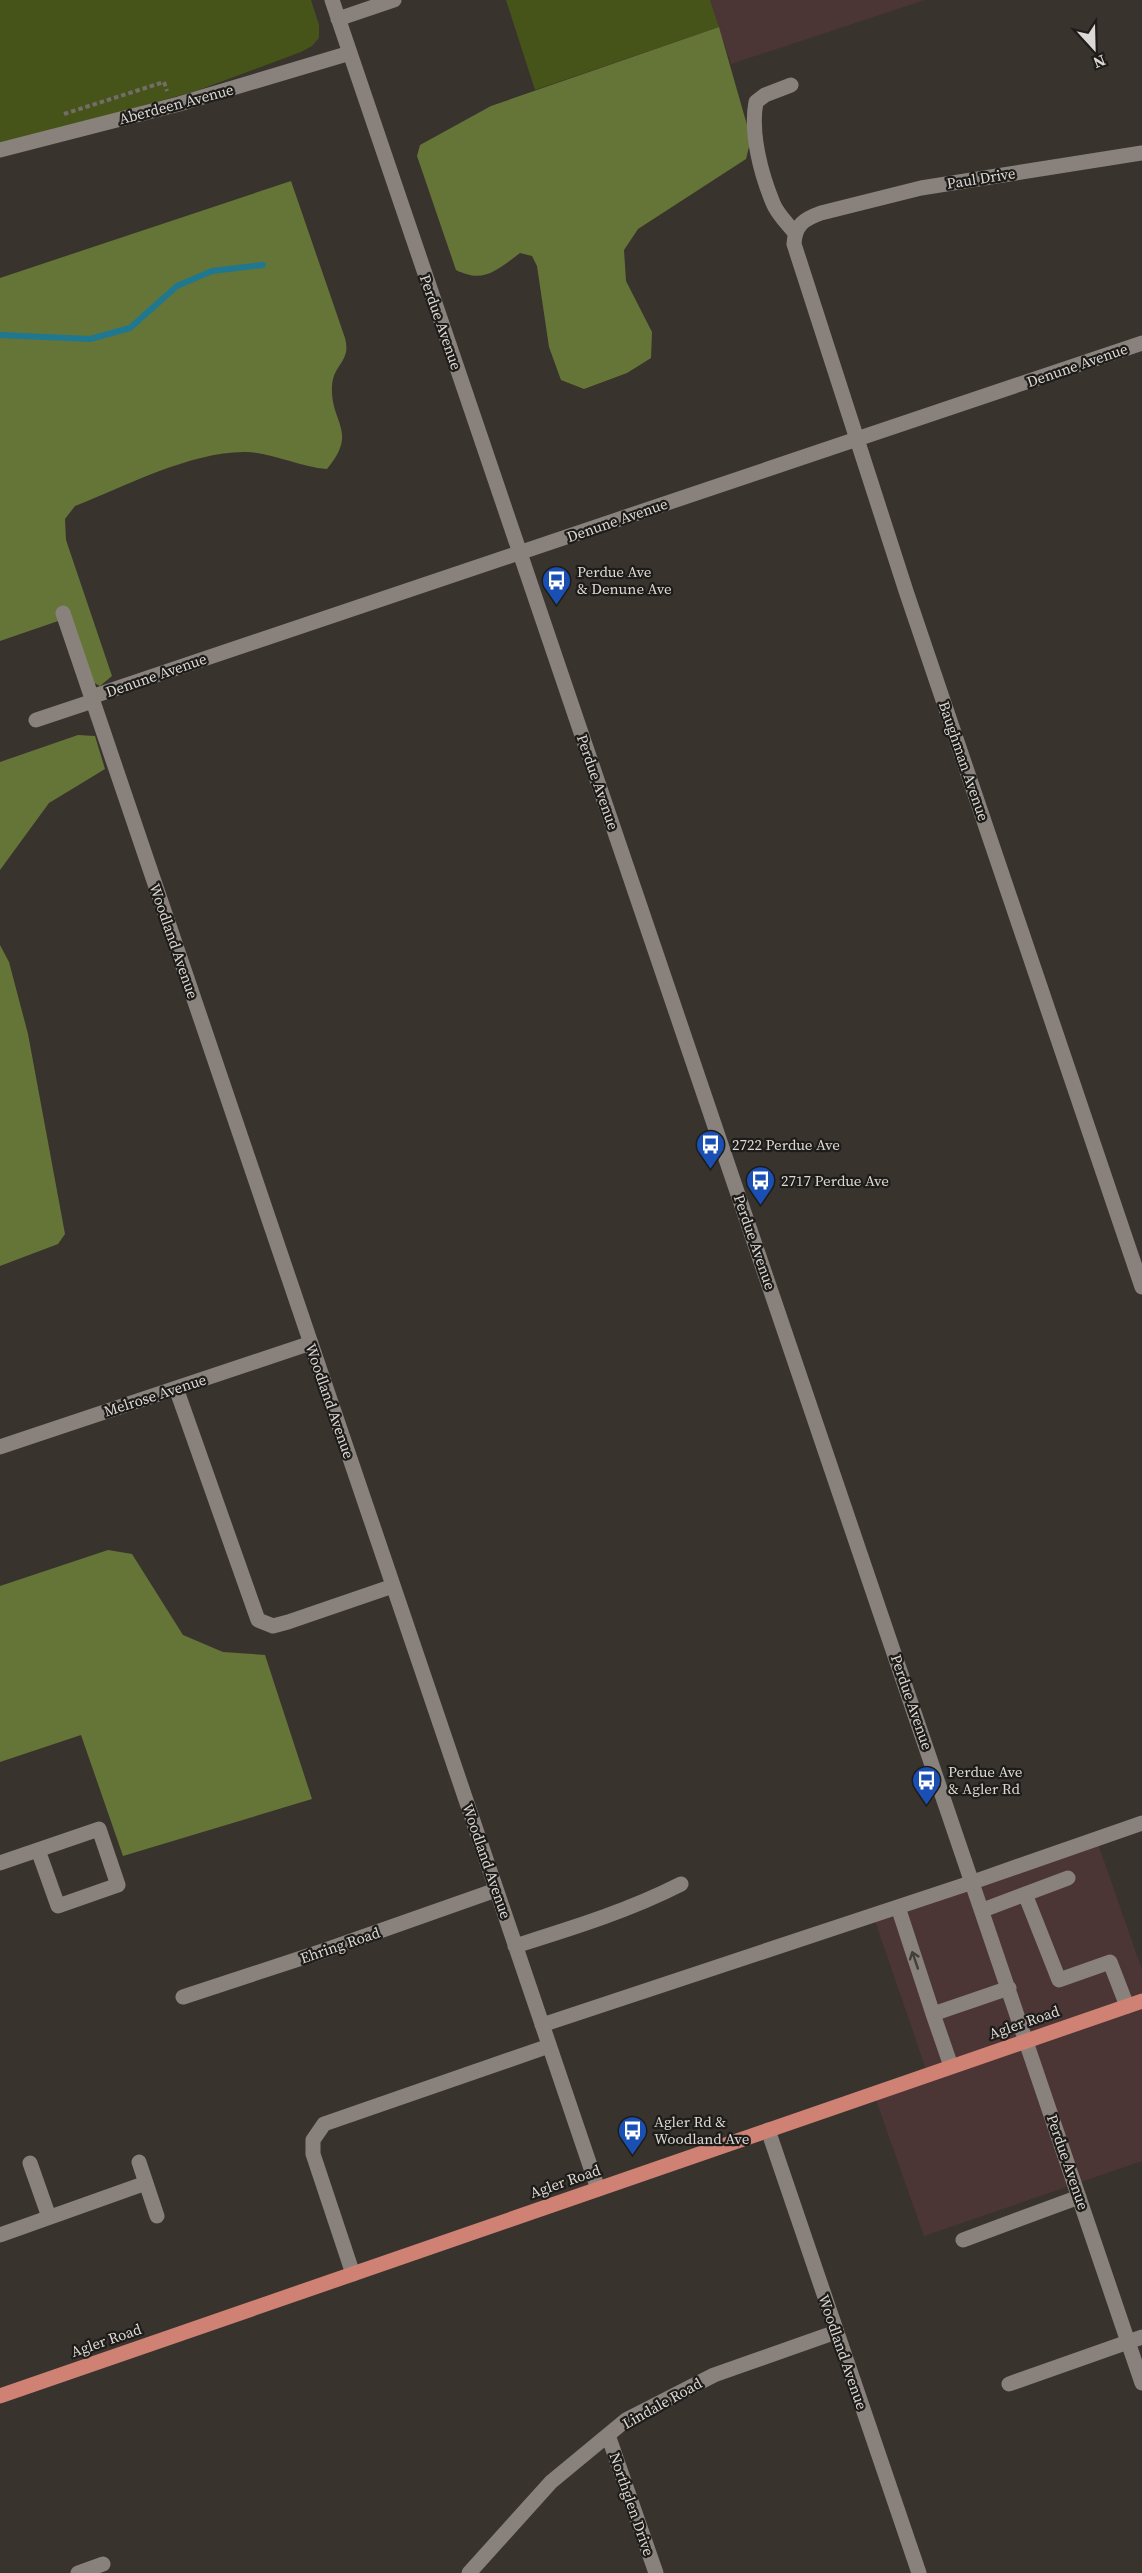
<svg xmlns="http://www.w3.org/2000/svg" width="1142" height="2573" font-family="'Source Serif 4',serif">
<rect width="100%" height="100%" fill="#39332e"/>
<path fill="#4b3635" d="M710,0H925L731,64Z
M1096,1838L1142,1970V2161L924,2236L875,2097L929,2078L873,1915Z"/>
<path fill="#465419" d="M0,0H311L319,25V38L312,46L301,52L196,91L0,145Z
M506,0H710L719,27L535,90Z"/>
<path fill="#657538" d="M719,27L751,139L746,159L638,229L624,250L626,281L652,332L651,358L627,373L584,389L561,380L549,347L537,266L532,256L520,253C497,270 484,284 456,270L417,156L420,145L491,106Z
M291,181L345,338C346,342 347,348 346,352C343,365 333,369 332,386C330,423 359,431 327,469C300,467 270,452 246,452C192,451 126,486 75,506L65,519L66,540L112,676L100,686L89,680L64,619L0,641V278Z
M78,735L95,736L105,769L49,803L0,870V762Z
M0,945L9,962L28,1034L65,1234L58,1244L0,1266Z
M108,1550L132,1554L183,1635L223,1652L265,1655L312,1799L123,1856L81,1735L0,1762V1586Z"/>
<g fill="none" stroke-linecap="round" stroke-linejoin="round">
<path stroke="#1f7790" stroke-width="6" d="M0,335L90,339L130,328L177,286L212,271L263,265"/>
<path stroke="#736d69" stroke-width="4" stroke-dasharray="4.5 3" stroke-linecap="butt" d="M64,114L164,82L167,91"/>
<path stroke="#89827c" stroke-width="15" d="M332,0L1142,2383
M338,19L394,0
M791,85L765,95L756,102C750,133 761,174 773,203C777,214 788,224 795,233
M0,150L179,104L350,53
M1142,153L921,188L821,213C804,219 795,225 794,244L906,591L1142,1287
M63,613L598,2189
M91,697L1142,343
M36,720L93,701
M176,1388L258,1620L273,1626L288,1622L393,1586
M0,1447L311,1343
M0,1863L99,1829L118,1885L58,1906L38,1850
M1025,1894L1059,1980L1110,1962L1127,2006
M898,1907L933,2014
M983,1910L1068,1878
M515,1946C572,1928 628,1911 681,1884
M183,1997L323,1951L496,1890
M542,2025L973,1882L1142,1823
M951,2066L933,2014L1009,1988
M768,2130L919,2573
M139,2162L146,2183
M30,2163L49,2217
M0,2235L146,2183L157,2216
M963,2240L1079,2197
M353,2274L313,2154V2140L324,2124L549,2046
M1009,2384L1142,2337
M608,2435L656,2573
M78,2573L103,2564
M469,2573L551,2482L626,2420L714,2375L836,2332"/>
<path stroke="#cf8174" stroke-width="15" d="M0,2396L1142,2001"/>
</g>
<defs><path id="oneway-shaft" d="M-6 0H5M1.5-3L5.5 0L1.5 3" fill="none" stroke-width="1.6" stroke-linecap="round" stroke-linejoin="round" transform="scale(1.5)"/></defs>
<use stroke="#43403c" href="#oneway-shaft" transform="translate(915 1960) rotate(-109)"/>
<defs>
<symbol id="bus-pin" viewBox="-11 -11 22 30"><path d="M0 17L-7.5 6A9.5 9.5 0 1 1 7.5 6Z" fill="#1a4fb4" stroke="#1e1c19"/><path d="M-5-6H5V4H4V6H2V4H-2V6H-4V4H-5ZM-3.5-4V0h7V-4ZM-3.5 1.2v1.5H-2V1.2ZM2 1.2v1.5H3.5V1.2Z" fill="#fff"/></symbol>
</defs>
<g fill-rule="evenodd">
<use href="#bus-pin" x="540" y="564" width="33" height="45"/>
<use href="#bus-pin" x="694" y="1128" width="33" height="45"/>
<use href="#bus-pin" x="744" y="1164" width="33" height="45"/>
<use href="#bus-pin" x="910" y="1764" width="33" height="45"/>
<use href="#bus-pin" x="616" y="2114" width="33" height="45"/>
</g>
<g text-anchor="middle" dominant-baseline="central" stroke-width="4.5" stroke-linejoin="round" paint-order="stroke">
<g font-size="15" fill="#dcd8d5" stroke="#1e1c19">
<text transform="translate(176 104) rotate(-15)">Aberdeen Avenue</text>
<text transform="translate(981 178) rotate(-9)">Paul Drive</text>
<text transform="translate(441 322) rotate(71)">Perdue Avenue</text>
<text transform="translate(1077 365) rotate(-19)">Denune Avenue</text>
<text transform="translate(617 520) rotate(-19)">Denune Avenue</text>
<text transform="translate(156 675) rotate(-19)">Denune Avenue</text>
<text transform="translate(964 761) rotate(71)">Baughman Avenue</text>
<text transform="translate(598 782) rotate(71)">Perdue Avenue</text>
<text transform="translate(174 941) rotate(71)">Woodland Avenue</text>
<text transform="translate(755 1242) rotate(71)">Perdue Avenue</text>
<text transform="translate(155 1395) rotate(-18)">Melrose Avenue</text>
<text transform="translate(330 1401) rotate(71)">Woodland Avenue</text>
<text transform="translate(912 1702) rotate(71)">Perdue Avenue</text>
<text transform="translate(487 1861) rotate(71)">Woodland Avenue</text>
<text transform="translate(340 1945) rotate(-19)">Ehring Road</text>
<text transform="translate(1024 2022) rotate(-19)">Agler Road</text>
<text transform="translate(1068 2162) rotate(71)">Perdue Avenue</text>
<text transform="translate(565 2181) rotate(-19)">Agler Road</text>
<text transform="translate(106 2340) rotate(-19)">Agler Road</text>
<text transform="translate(843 2352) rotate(71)">Woodland Avenue</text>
<text transform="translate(662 2403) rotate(-29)">Lindale Road</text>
<text transform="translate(632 2504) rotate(71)">Northglen Drive</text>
</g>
<g font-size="15" fill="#dcd8d5" stroke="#1e1c19" text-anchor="start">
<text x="577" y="571">Perdue Ave<tspan x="577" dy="17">&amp; Denune Ave</tspan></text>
<text x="732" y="1144">2722 Perdue Ave</text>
<text x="781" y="1180">2717 Perdue Ave</text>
<text x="948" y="1771">Perdue Ave<tspan x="948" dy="17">&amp; Agler Rd</tspan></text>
<text x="654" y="2121">Agler Rd &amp;<tspan x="654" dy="17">Woodland Ave</tspan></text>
</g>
</g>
<g transform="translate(1094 48) rotate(158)" stroke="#1e1c19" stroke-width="4.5" paint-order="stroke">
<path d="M0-4.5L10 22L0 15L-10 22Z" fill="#dcd8d5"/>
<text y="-9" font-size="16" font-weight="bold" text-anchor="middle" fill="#dcd8d5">N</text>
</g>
</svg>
